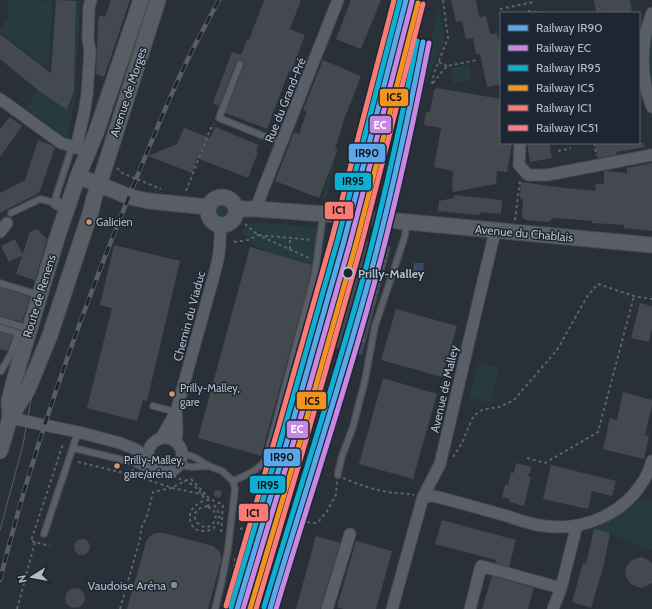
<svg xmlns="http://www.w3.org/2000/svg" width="652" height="609" font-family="Cabin,sans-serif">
<rect width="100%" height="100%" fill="#2a3038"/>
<path fill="#273a3e" d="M7,0L52,1L49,69L0,32V29L8,18Z
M76,1L80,2L75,98L67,139L26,108L38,90L67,110L72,103L74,91Z
M438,5L445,38L421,96Z
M652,32V92C649,70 647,53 652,32Z
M469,65L472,80L454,84L451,68Z
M333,162L334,163V167L326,199L322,198L325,191L322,190L324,184L326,185L330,174L329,173Z
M215 212a7 7 0 1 1 14 0a7 7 0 1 1-14 0Z
M259,222L319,228L311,264L262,251V248L251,245L241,231L251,223Z
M479,363L500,368L490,403L469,397Z
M647,500L652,501V551L610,533L594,529L620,515L637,502Z"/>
<path fill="#384963" d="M414,263H424L423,271H413Z"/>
<path fill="#444950" d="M56,0L76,1L74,91L67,110L38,90L0,59V34L51,73Z
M111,0H130L104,77L96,74L98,22L99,15L105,17Z
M264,0H301L290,29L305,35L291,72L289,71L267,129L225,113L244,66V63L242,60H239L236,62L219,106L213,103L232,52L241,55L247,39L249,40Z
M351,0H381L361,49L336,39Z
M451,0H476L479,17L486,16L490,34L497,33L500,43H501V84L487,87L480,54H476L473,38L466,39L462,21L456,22Z
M594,0H630L632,13H603V11L596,12Z
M323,60L361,76L342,125H343L335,148L338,149L319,198L275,181L294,132L299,134L307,111L303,110Z
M437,88L501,99V143H512L507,172L497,171L496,184L453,192L452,183L453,171L434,167L441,128L424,125L426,112H430L434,90Z
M10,117L22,126L0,157V129Z
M215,127L259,145L256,151L258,152L248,178L197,158L192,173L148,156L177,144L184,128L210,138Z
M38,140L51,145L55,148L39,193L0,213V193L25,180Z
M527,143H549L552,158L530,162Z
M595,143H644L645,147L616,152L617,155L598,158Z
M652,163V231L624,228V225L592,223V221L570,219L553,218L549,222L525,220L522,216L523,200L520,198L521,182L564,188L595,191L596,184H604V171H607L627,173V168Z
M454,195L502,200L501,214L480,212V215L438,211L439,201L454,198Z
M37,229L47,239L35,280L16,274L30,232Z
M333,232L391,247L362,355L302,338L319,274L320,267L324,268Z
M15,239L23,255L9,262L1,246Z
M114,245L180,261L147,401L143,400L137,421L87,408L112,308L100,305Z
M250,247L312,265L311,272L294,336L261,456L198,438Z
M0,287L30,297L22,322L0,316Z
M640,303L652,306V328L649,342L631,338Z
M396,309L457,326L442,377L381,360Z
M0,332L13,336L7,351L0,349Z
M383,378L437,394L413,479L359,464Z
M623,392L652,400V405L645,435L649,436L644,459L603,449L610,418L617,420Z
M516,463L532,467L528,476L531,477L524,506L509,502L510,499L502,497L505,485H508L511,472L514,473Z
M551,465L616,481L612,496L592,491L588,509L543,499Z
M216,490L222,491L220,498L214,496V492Z
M442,520L516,540L509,567L495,563L496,560L435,544Z
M594,529L610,533L604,564L591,608L572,602L583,563L586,564Z
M157,533H164L213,546L219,551L221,555V561L208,609H127L146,542L148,538L153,534Z
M316,536L340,543L320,609H296Z
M74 547a8 8 0 1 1 16 0a8 8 0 1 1-16 0Z
M356,541L392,551L376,609H344L337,607Z
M642,557L648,560L652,563V583L647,586L642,588L637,587L631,584L628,580L626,576L625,570L627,566L632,560L637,558Z
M492,576L534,588L528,609H482Z
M65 598a10 10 0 1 1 20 0a10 10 0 1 1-20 0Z"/>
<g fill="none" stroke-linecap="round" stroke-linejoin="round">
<path stroke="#3f454e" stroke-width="15" stroke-dasharray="15 8" stroke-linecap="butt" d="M340,215L397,221"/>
<defs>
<path id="service" d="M240,64L219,118L281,143
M11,213L40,199L56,203V196L72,147
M0,283L39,295
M0,320L29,329
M0,328L18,333L11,354L1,371
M153,406L176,412
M73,448L132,462L142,467H154
M182,453L194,457L209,466L222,471L233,481L235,489L228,549L221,585L215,609
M179,465L192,467L208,466
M338,475V473L342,456L353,427L365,380L375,326L405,236L406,222
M233,481C246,475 258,471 266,459L315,273L323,215
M44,534L78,432"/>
<path id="minor" d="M652,13C640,45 640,76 652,107
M0,99L61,143L82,149
M520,143L519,165L528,175H547L652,155
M76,148L84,113L87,95L90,51L88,40L89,7L91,0
M56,203L67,209
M256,209L262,192L338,0
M0,232L7,223
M10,418L78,432L120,443L135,449L149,459
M161,438L176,412L216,268L219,254L221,225
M148 455a17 17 0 1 1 34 0a17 17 0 1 1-34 0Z
M176,441L177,429L176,412
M423,497L433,496C458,502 482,509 507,516C519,520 532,525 545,526C582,531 622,515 642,483C647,476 650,468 652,461
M561,588L577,525
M327,609L350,534
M392,609L423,497L440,464L495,231
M470,609L481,566L561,588L553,609"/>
<path id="secondary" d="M78,176L130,197L149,201L208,207
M208 211a14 14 0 1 1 28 0a14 14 0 1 1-28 0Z
M236,209H256L340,215
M397,221L652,245
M10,418L9,401L16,374L57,238L78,176L96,133L141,0
M0,451L10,418L28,389L50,335L91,211L94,198L99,185L158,0"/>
</defs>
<use href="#service" stroke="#484c53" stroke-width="8"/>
<use href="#minor" stroke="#484c53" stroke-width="13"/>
<use href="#secondary" stroke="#484c53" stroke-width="17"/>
<path stroke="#5d636a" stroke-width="2" stroke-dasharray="3 3" stroke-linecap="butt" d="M500,9L534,2
M528,11L544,13
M439,62L447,66
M433,83L447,66L477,60
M432,84L434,73L448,38L443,0
M594,143L597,156
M558,151L571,148
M117,168L122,173L161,189
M186,191L210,130L214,124
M515,220L520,181
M245,224L258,235L313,240
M234,242L248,240L258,235L309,258
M290,249V238
M330,256L334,240
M356,263L360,248
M383,268L387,255
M373,305L378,285
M363,342L364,336
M278,447L282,434L313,329L310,327L327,268
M301,457L352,276
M453,457L462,443L472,419L476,414L482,410L499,407L514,400L557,350L588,295L598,284L634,296L652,299
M527,458L545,463L598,432L634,296
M78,462L132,475
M133,469L132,475L173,488L200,494L208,497L209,500
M171,470L176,478C188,480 201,489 205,501
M343,478C360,485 377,491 395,493C401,494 408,493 414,495
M191,479L207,496
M214,505C235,531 187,543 190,515C191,506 203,499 212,500C215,501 220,503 223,505L221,533
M208,507C214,509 218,515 214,522C203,539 179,508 210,506
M307,522L315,523L319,521L327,511L336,495L337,481
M240,529L248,526C254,518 259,510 262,501C265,489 266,477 270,466
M35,542L31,541L63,444
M224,608L233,577L235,558
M17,609L35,542L50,546
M120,609L140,539L142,526L147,516L153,492L171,488L191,478"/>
<use href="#service" stroke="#5a5e66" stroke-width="5.5"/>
<use href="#minor" stroke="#5a5e66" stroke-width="11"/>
<use href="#secondary" stroke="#595d64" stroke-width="15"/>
<path stroke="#595d64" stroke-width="1" d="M0,530L23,445L34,383L42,347L152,0"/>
<defs>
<path id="rail" d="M0,580C32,451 76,327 126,204C143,162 160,119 179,78C191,51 205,26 219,0"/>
</defs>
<use href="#rail" stroke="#595d64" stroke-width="4.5"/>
<use href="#rail" stroke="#1d2633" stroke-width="3" stroke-dasharray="9" stroke-linecap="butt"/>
<path stroke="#5d636a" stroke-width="2" stroke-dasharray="3 3" stroke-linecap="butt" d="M208,507L209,500"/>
<defs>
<path id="rail-1" d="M237,609L289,435L344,241L406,0
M270,609C302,501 337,395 367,287C389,206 407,124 423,42"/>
<path id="rail-2" d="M243,609L295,437L350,243L412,1
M276,609C308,502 344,396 373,288C395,207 413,125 429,43"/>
<path id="rail-3" d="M231,607L283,433L338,239L400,0
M264,607C296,500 331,394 361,286C383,205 401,123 417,41"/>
<path id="rail-4" d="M250,609L301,438L356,244L418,3"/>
<path id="rail-5" d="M226,606L277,432L332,238L394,0"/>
<path id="rail-6" d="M256,609L306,440L361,246L423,4"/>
</defs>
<use href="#rail-1" stroke="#1d2633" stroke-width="8"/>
<use href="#rail-2" stroke="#1d2633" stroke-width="8"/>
<use href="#rail-3" stroke="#1d2633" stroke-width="8"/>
<use href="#rail-4" stroke="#1d2633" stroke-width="8"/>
<use href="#rail-5" stroke="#1d2633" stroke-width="8"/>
<use href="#rail-6" stroke="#1d2633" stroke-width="8"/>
<use href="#rail-1" stroke="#5aa8eb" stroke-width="5"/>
<use href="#rail-2" stroke="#c787e3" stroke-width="5"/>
<use href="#rail-3" stroke="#0dafd3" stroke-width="5"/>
<use href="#rail-4" stroke="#f29220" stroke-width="5"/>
<use href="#rail-5" stroke="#fa7b73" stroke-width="5"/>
<use href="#rail-6" stroke="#fb7b7e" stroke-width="5"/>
</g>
<g fill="#cd976f" stroke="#1d2633" stroke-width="1.5">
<circle cx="89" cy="222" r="3.5"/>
<circle cx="172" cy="394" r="3.5"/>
<circle cx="117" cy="466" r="3.5"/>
</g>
<circle fill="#1d2633" stroke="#b4bcc9" stroke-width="2" cx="348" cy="273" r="5.5"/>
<circle fill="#848b96" stroke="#1d2633" stroke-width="1.5" cx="174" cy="585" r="4"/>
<g text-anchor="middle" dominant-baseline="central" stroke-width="3" stroke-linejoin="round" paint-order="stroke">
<g font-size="11" fill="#b4bcc9" stroke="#1d2633" text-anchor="start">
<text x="96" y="222">Galicien</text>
<text x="180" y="388">Prilly-Malley,<tspan x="180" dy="14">gare</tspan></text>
<text x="124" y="460">Prilly-Malley,<tspan x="124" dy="14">gare/aréna</tspan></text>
</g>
<g font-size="12" fill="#b4bcc9" stroke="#1d2633">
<text transform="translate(128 92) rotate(-72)">Avenue de Morges</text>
<text transform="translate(285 100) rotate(-68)">Rue du Grand-Pré</text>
<text transform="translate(524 233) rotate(5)">Avenue du Chablais</text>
<text transform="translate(39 296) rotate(-73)">Route de Renens</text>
<text transform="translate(189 316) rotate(-75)">Chemin du Viaduc</text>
<text transform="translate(444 389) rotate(-77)">Avenue de Malley</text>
</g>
<g font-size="12" font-weight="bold" fill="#b4bcc9" stroke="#1d2633" text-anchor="start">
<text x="358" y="273">Prilly-Malley</text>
</g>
<g font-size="12" fill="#b4bcc9" stroke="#1d2633" text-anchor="end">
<text x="166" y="585">Vaudoise Aréna</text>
</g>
</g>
<g stroke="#1d2633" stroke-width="1.5">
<rect x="379" y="88" width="30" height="19" rx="4" fill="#f29220"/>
<rect x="369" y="115" width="23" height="19" rx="4" fill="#c787e3"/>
<rect x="348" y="143" width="38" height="20" rx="4" fill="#5aa8eb"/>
<rect x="334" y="172" width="38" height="19" rx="4" fill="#0dafd3"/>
<rect x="324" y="201" width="30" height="19" rx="4" fill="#fa7b73"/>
<rect x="296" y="391" width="31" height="19" rx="4" fill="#f29220"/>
<rect x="286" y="420" width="23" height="19" rx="4" fill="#c787e3"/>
<rect x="263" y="448" width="38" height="19" rx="4" fill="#5aa8eb"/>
<rect x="249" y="475" width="37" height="19" rx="4" fill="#0dafd3"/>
<rect x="238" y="503" width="31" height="19" rx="4" fill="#fa7b73"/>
</g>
<g font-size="11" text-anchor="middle" font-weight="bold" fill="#fff">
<text x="380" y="129">EC</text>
<text x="297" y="433">EC</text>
</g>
<g font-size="11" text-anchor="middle" font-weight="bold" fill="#111">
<text x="394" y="101">IC5</text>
<text x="367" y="157">IR90</text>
<text x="353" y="185">IR95</text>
<text x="339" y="214">IC1</text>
<text x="312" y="405">IC5</text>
<text x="282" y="461">IR90</text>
<text x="268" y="489">IR95</text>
<text x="253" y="517">IC1</text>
</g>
<rect x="500" y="12" width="140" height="132" fill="#1d2633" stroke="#59626f"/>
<rect x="508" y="25" width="20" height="6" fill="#5aa8eb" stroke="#59626f"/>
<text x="536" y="32" font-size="12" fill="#b4bcc9">Railway IR90</text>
<rect x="508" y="45" width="20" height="6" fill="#c787e3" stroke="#59626f"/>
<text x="536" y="52" font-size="12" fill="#b4bcc9">Railway EC</text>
<rect x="508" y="65" width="20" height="6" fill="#0dafd3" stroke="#59626f"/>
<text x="536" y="72" font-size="12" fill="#b4bcc9">Railway IR95</text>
<rect x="508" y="85" width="20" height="6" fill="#f29220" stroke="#59626f"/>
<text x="536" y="92" font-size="12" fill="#b4bcc9">Railway IC5</text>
<rect x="508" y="105" width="20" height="6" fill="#fa7b73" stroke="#59626f"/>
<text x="536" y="112" font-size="12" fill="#b4bcc9">Railway IC1</text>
<rect x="508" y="125" width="20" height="6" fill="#fb7b7e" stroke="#59626f"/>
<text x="536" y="132" font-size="12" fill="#b4bcc9">Railway IC51</text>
<g transform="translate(32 577) rotate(259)" stroke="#1d2633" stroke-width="3" paint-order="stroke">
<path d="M0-3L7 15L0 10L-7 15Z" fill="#b4bcc9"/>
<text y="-6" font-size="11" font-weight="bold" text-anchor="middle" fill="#b4bcc9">N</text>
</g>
</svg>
